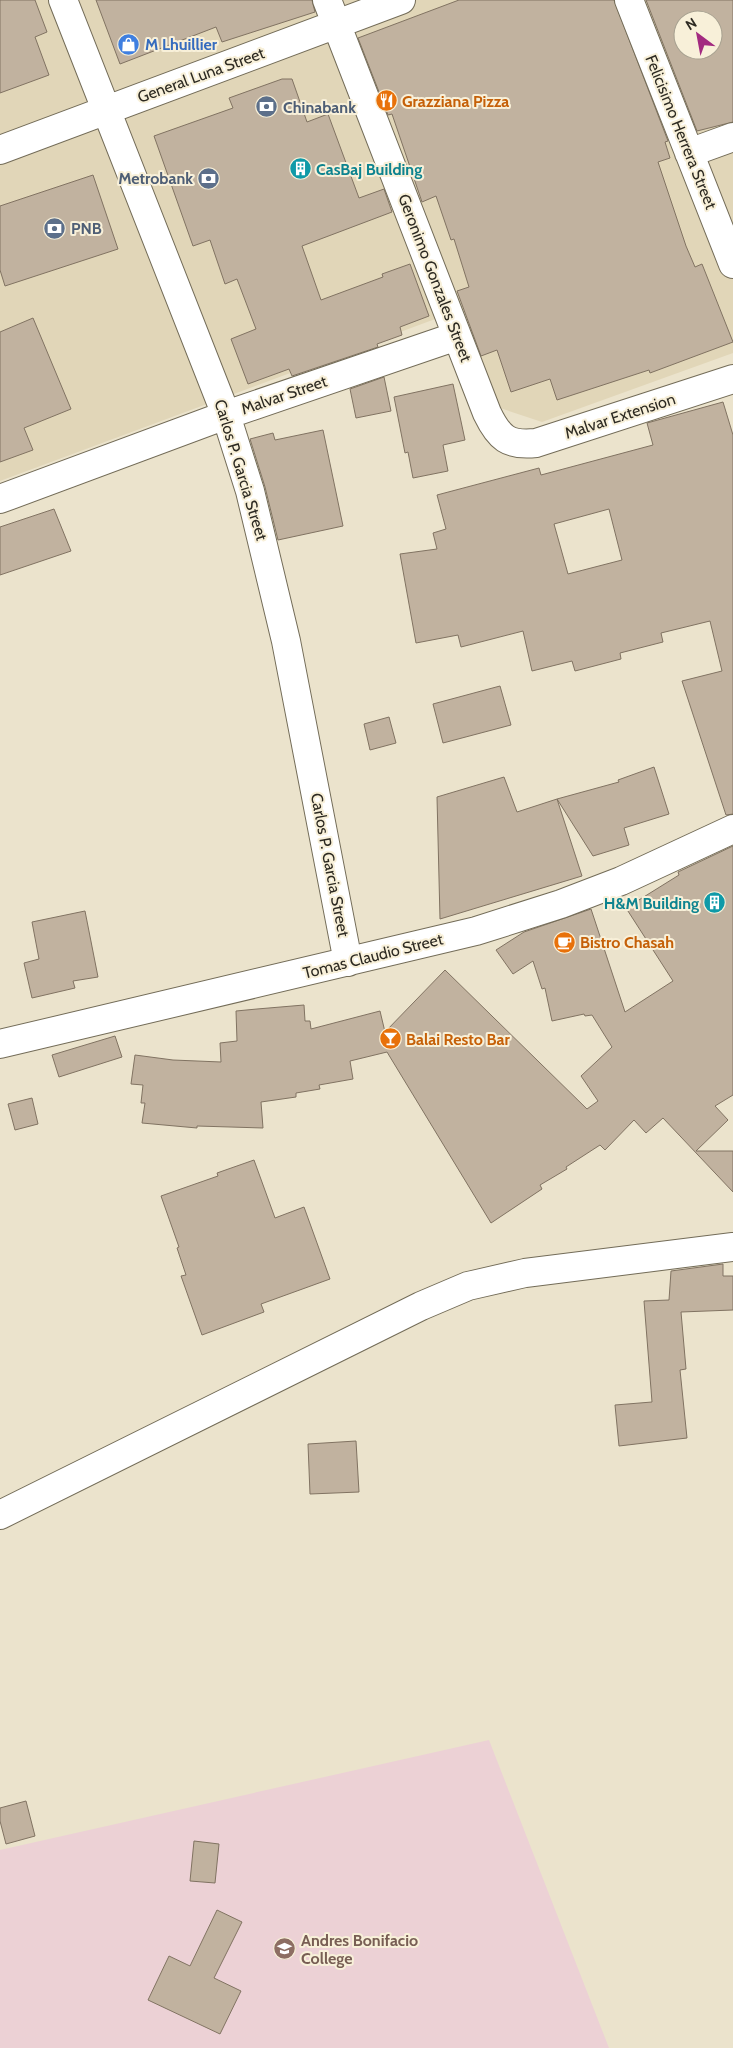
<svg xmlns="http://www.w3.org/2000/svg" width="733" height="2048" font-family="Cabin,sans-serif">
<rect width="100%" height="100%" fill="#ebe3cc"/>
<path fill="#e1d6b8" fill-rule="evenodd" d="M0,0H733V353L542,422L497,407L462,309L0,481ZM683,20H713V50H683Z"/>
<path fill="#ecd1d5" d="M489,1740L609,2048H0V1850Z"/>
<path fill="#c1b29f" stroke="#817362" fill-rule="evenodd" d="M0,0H35L47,32L35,37L49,75L0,93Z
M96,0H312L315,12L222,42L216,27L120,64Z
M459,0H614L668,141L665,142L670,158L658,162L686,246L695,267L702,264L733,342L650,373L649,370L557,400L550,379L511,392L497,350L481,356L457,291L469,287L454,239L451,240L436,196L422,202L392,114L388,115L358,38Z
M646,0H733V122L697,131ZM683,20H713V50H683Z
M282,79H292L307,122L328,114L359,198L384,189L392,212L302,246L321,300L383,277L382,274L410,264L429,316L400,327L402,335L377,344L378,347L292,376L289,369L248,384L231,339L256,329L237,279L225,284L210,240L193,246L154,136L233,108L229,98Z
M93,175L118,249L5,286L0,270V206Z
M33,318L71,409L24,428L33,450L0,462V332Z
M384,377L391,411L356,418L350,389Z
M453,384L465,440L443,445L448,471L413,478L408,452L405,453L394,397Z
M723,402L733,435V814L726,815L682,681L722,671L710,621L661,633L663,642L620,653L621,659L575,671L572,661L532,671L523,631L461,647L458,635L416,643L400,554L437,549L433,533L446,529L437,495L539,468L541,475L653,445L647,423ZM609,509L622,560L568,574L554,524Z
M323,430L343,526L278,540L265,487L250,439L273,433L275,440Z
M54,509L71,551L0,575V527Z
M500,686L511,725L443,743L433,704Z
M389,717L396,743L370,750L364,724Z
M654,767L669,814L624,828L629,845L593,856L557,799L619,782L618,780Z
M504,777L517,812L557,799L582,876L440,919L437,797Z
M733,846V1095L715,1106L728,1120L696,1151H733V1192L663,1118L646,1133L634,1120L605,1150L600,1145L566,1167L567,1169L540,1185L542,1189L491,1223L387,1052L350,1061L353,1079L319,1085L320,1089L296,1093V1097L261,1102L263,1128L197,1126V1128L142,1123L145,1103H141L143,1085L131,1084L135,1055L173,1060L221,1062L220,1043L237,1041L236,1011L257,1009L304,1005L305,1021H310L311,1029L380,1011L385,1032L445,970L587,1109L598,1101L581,1076L612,1047L592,1015L585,1016L584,1014L552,1021L545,988L542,989L533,961L513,974L496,950L524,932L591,909L625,1012L673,981L626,908L679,875L678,872Z
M85,911L98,977L73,981L75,988L32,998L24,963L39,959L32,922Z
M115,1036L122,1057L59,1077L52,1055Z
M32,1098L38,1124L15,1130L8,1104Z
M254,1160L275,1218L304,1207L330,1279L261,1304L264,1312L202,1335L181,1276L186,1275L177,1248L179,1247L161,1196L218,1176L217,1173Z
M723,1264V1276H733V1310L681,1312L686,1369L680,1370L687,1438L619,1446L615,1405L652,1402L644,1301L669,1300L671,1271Z
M356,1441L359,1492L310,1494L308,1444Z
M26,1801L35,1836L6,1844L0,1821V1808Z
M194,1841L219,1844L215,1883L190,1881Z
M217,1910L242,1922L214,1978L241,1991L220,2034L148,2000L169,1956L190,1966Z"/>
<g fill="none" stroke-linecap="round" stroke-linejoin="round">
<defs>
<path id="minor" d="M63,0L226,415L250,491L286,641L348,962
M327,0L487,413C499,438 508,446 536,443L733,379
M629,0L733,264
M0,150L401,0
M689,153L733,137
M0,499L226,415L457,336
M0,1044L476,931L561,904L621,881L733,829
M0,1515L421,1306L468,1286L525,1273L733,1247"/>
</defs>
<use href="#minor" stroke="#736c58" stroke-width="30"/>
<use href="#minor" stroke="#fff" stroke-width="28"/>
</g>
<defs>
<symbol id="shop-disc" viewBox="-11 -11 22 22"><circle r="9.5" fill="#3f7fe0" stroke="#f8f0d9"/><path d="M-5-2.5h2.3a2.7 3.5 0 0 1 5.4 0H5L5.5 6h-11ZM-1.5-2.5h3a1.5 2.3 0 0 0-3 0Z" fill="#fff"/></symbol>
<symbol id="restaurant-disc" viewBox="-11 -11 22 22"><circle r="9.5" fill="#e8710a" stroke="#f8f0d9"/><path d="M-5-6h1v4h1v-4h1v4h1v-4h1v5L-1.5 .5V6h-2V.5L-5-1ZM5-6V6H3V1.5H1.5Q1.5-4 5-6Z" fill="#fff"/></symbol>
<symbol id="bank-disc" viewBox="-11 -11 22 22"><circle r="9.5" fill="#5c6f8a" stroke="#f8f0d9"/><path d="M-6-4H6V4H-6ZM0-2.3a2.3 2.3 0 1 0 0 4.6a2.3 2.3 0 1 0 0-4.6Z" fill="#fff"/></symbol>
<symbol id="building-disc" viewBox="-11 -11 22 22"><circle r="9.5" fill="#0f9aa8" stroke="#f8f0d9"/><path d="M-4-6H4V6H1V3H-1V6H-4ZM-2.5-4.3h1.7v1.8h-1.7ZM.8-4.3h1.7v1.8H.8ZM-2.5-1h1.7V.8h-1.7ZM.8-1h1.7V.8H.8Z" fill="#fff"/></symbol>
<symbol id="cafe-disc" viewBox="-11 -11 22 22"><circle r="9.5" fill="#e8710a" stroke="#f8f0d9"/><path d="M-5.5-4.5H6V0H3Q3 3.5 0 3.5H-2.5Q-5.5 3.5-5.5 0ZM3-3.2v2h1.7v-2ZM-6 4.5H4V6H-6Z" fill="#fff"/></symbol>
<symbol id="bar-disc" viewBox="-11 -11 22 22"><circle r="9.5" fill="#e8710a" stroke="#f8f0d9"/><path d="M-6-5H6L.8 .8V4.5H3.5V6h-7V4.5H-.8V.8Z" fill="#fff"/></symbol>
<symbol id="university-disc" viewBox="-11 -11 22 22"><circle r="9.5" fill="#8d6e63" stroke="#f8f0d9"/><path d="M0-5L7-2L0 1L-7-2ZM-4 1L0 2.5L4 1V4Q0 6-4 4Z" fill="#fff"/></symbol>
</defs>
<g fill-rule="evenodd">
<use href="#shop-disc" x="116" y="32" width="25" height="25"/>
<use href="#restaurant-disc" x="374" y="88" width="25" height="25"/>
<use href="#bank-disc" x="254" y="94" width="25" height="25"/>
<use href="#building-disc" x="288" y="156" width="25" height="25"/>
<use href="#bank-disc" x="196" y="166" width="25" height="25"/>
<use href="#bank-disc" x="42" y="216" width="25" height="25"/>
<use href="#building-disc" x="702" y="890" width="25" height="25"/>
<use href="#cafe-disc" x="552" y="930" width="25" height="25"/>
<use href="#bar-disc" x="378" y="1026" width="25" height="25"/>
<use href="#university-disc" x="272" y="1936" width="25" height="25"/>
</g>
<g text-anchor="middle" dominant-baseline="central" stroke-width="4" stroke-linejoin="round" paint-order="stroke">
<g font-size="16" font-weight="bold" fill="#366cbe" stroke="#f8f0d9" text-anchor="start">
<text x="145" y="44">M Lhuillier</text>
</g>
<g font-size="16" fill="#2d2a22" stroke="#f8f0d9">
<text transform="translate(201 75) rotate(-20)">General Luna Street</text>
<text transform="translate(681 132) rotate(68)">Felicisimo Herrera Street</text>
<text transform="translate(435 278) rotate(69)">Geronimo Gonzales Street</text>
<text transform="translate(284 395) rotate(-19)">Malvar Street</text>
<text transform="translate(620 416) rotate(-18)">Malvar Extension</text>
<text transform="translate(241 470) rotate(73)">Carlos P. Garcia Street</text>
<text transform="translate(330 865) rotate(79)">Carlos P. Garcia Street</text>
<text transform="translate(373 956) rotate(-14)">Tomas Claudio Street</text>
</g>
<g font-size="16" font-weight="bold" fill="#c56008" stroke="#f8f0d9" text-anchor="start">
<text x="402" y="101">Grazziana Pizza</text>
<text x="580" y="942">Bistro Chasah</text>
<text x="406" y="1039">Balai Resto Bar</text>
</g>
<g font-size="16" font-weight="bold" fill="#4e5e75" stroke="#f8f0d9" text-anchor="start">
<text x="283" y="107">Chinabank</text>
<text x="193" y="178" text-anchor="end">Metrobank</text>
<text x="71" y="228">PNB</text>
</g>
<g font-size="16" font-weight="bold" fill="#0d838f" stroke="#f8f0d9" text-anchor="start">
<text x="316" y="169">CasBaj Building</text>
<text x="699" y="903" text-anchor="end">H&amp;M Building</text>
</g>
<g font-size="16" font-weight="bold" fill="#785e54" stroke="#f8f0d9" text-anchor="start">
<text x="301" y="1940">Andres Bonifacio<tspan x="301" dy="18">College</tspan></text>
</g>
</g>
<g transform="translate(698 35) rotate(328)"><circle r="24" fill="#f8f0d9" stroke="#a7a190"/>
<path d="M0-4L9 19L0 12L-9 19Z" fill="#a32a80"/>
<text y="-8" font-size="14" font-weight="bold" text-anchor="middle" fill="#2d2a22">N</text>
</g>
</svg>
